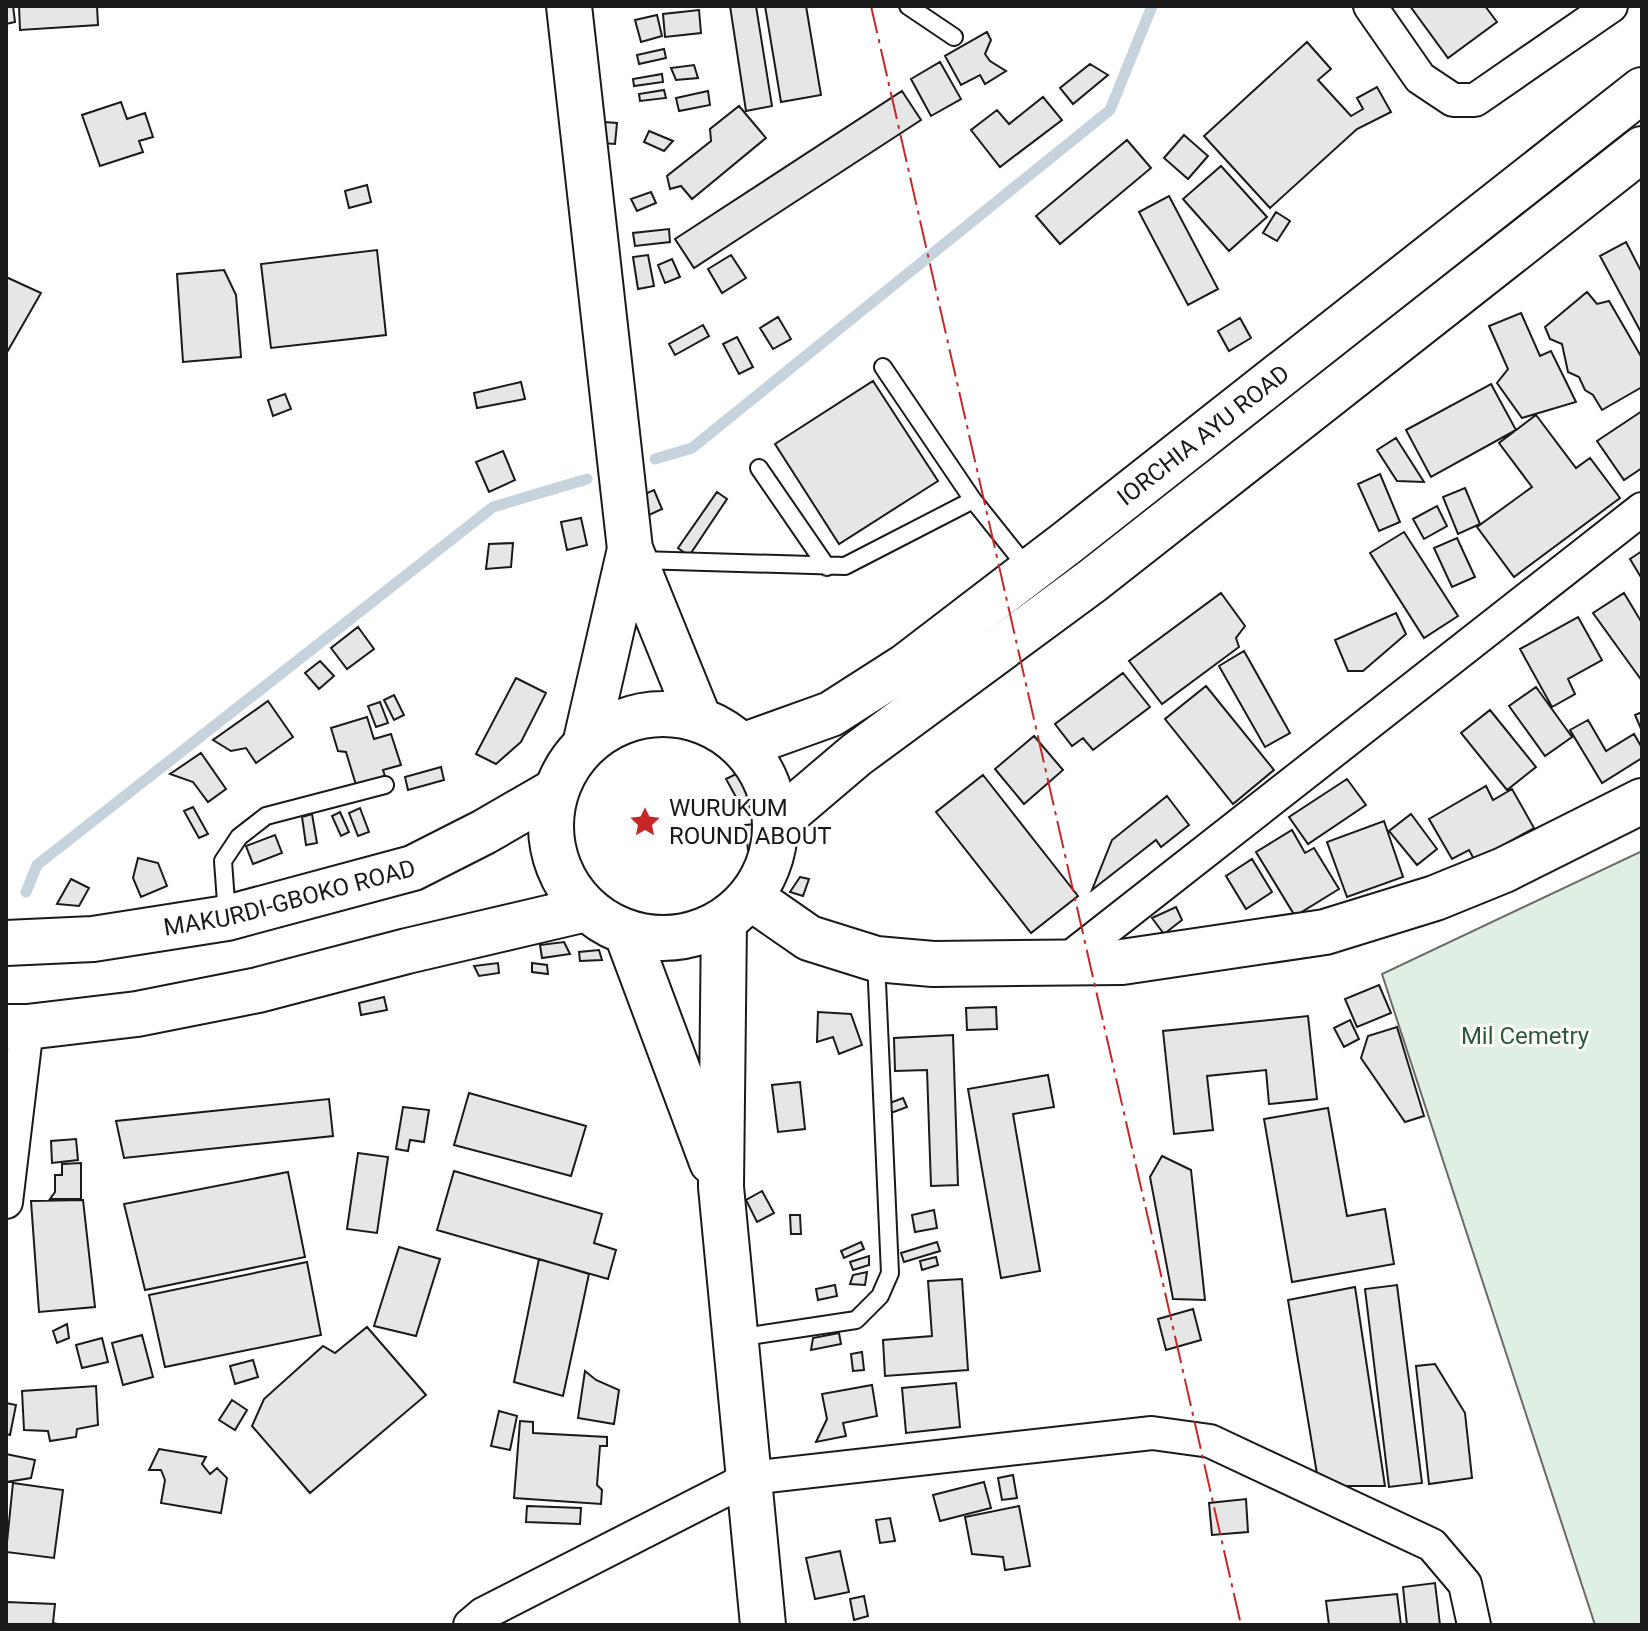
<svg xmlns="http://www.w3.org/2000/svg" width="1648" height="1631" font-family="Roboto,sans-serif">
<rect width="100%" height="100%" fill="#fff"/>
<path fill="#e0efe3" stroke="#6a6a6a" stroke-width="2" d="M1642,851V1625H1595L1382,974Z"/>
<g fill="none" stroke-linecap="round" stroke-linejoin="round">
<path stroke="#c6d2dc" stroke-width="11" d="M655,459L692,448L1110,110L1152,6
M26,892L37,865L493,507L587,479"/>
</g>
<path fill="#e6e6e6" stroke="#1a1a1a" stroke-width="2" d="M6,6H13L15,22L6,24Z
M19,6H97L98,25L20,30Z
M730,6H756L772,106L746,111Z
M765,6H806L821,95L781,102Z
M1410,6H1485L1497,22L1448,58Z
M699,10L701,33L665,37L663,14Z
M657,15L662,36L641,42L635,20Z
M987,32L991,40L985,54L990,61L1006,71L985,84L980,75L961,85L945,56Z
M1307,42L1331,69L1318,80L1351,116L1363,109L1357,98L1377,87L1391,112L1357,129L1270,208L1204,136Z
M664,49L666,58L639,64L637,55Z
M940,62L961,99L931,116L911,79Z
M1090,64L1108,75L1073,104L1060,88Z
M694,65L698,78L676,80L671,68Z
M662,74L663,82L634,86L633,79Z
M664,90L666,98L640,101L639,94Z
M708,91L710,105L679,111L676,98Z
M902,91L921,120L694,268L675,239Z
M1043,97L1062,120L1000,167L971,130L997,110L1009,124Z
M121,102L127,119L145,113L153,137L139,141L143,152L100,166L82,115Z
M739,106L766,138L692,199L681,186L670,189L667,176L711,141L710,129Z
M604,122L617,123L615,144L602,143Z
M649,131L673,141L664,151L644,142Z
M1184,135L1208,156L1188,179L1164,158Z
M1127,140L1151,168L1060,244L1036,216Z
M1221,166L1267,217L1229,251L1183,199Z
M367,185L371,202L349,208L345,191Z
M651,192L656,203L637,211L631,199Z
M1169,196L1218,289L1188,305L1139,212Z
M1276,212L1290,221L1277,241L1263,233Z
M669,229L670,242L635,246L633,233Z
M1626,242L1642,273V334L1600,256Z
M377,250L386,335L271,348L261,264Z
M648,255L654,286L638,289L633,257Z
M731,255L746,278L722,293L708,269Z
M672,259L680,277L665,283L658,265Z
M224,270L236,295L241,357L183,362L177,274Z
M6,277L41,293L6,354Z
M1587,292L1597,304L1609,301L1642,358V387L1602,410L1593,395L1585,390L1579,377L1568,372L1562,344L1550,339L1545,327Z
M1521,313L1540,356L1551,351L1576,402L1522,418L1497,383L1508,369L1489,326Z
M778,317L791,339L773,349L760,328Z
M1240,318L1251,338L1229,351L1218,331Z
M703,325L709,336L675,355L669,344Z
M737,337L753,367L739,374L723,344Z
M873,381L938,481L839,544L775,444Z
M521,382L525,399L477,408L474,393Z
M1491,384L1516,430L1431,477L1406,430Z
M285,394L291,409L273,416L268,400Z
M1642,411V468L1624,480L1597,441Z
M1536,415L1576,468L1590,458L1620,498L1514,577L1477,527L1532,487L1499,443Z
M1396,438L1424,482L1397,481L1377,450Z
M503,451L515,480L489,492L476,462Z
M1380,474L1400,522L1379,531L1358,484Z
M1465,488L1480,524L1458,534L1443,497Z
M654,490L662,509L647,516L638,497Z
M717,492L727,499L689,556L678,548Z
M1437,506L1447,526L1424,539L1413,519Z
M581,518L587,545L567,550L561,522Z
M1404,532L1458,616L1424,638L1370,553Z
M1457,538L1475,577L1452,587L1434,548Z
M513,543L511,567L486,569L489,544Z
M1642,551V579L1630,559Z
M1221,593L1245,626L1236,638L1239,647L1162,704L1129,661Z
M1624,593L1642,623V681L1593,613Z
M1396,613L1406,634L1363,671H1348L1335,640Z
M1578,617L1602,660L1568,679L1575,694L1552,707L1520,649Z
M358,627L374,649L347,669L331,648Z
M1244,651L1290,733L1265,747L1219,666Z
M320,661L334,676L319,689L305,673Z
M1123,673L1150,707L1093,750L1083,738L1072,746L1055,724Z
M516,678L546,693L521,742L496,764L476,754Z
M1206,686L1274,770L1233,804L1165,719Z
M1536,687L1572,737L1545,756L1509,706Z
M394,695L404,715L394,720L384,700Z
M268,701L293,737L256,763L246,748L231,751L213,740Z
M380,702L388,723L376,727L368,706Z
M1490,710L1536,767L1507,790L1461,733Z
M1642,712V731L1635,715Z
M367,717L374,739L391,734L401,765L383,770L385,776L356,785L346,752L338,751L331,728Z
M1588,720L1606,751L1634,734L1642,748V758L1602,783L1570,730Z
M1034,736L1063,770L1024,804L995,769Z
M201,753L226,789L208,802L193,782L170,774Z
M441,767L444,780L408,790L405,777Z
M738,773L753,806L742,808L726,779Z
M983,775L1078,896L1031,933L936,812Z
M1347,779L1366,805L1308,844L1289,817Z
M1486,786L1493,800L1512,789L1534,828L1475,861L1469,850L1452,859L1429,819Z
M1167,796L1189,825L1161,847L1156,840L1092,890L1112,840Z
M193,807L208,834L199,838L184,811Z
M360,808L369,832L358,836L349,813Z
M340,812L349,832L341,836L332,816Z
M312,814L317,843L306,845L302,817Z
M1411,814L1437,849L1417,865L1389,831Z
M1384,821L1403,877L1347,897L1327,842Z
M756,824L760,851L748,850L745,825Z
M1292,830L1305,853L1314,848L1339,889L1295,916L1256,852Z
M275,835L282,853L253,864L246,846Z
M138,858L158,863L167,886L141,897L133,878Z
M1252,859L1272,892L1246,909L1226,876Z
M800,877L809,879L803,896L790,892Z
M71,879L89,888L79,906L57,904Z
M1176,907L1182,920L1164,934L1152,918Z
M564,942L570,954L542,958L540,945Z
M599,950L602,960L580,961L579,952Z
M498,963L499,973L479,976L474,966Z
M532,963L547,965L548,974L532,972Z
M1379,985L1391,1013L1357,1027L1345,999Z
M384,997L387,1010L361,1015L359,1003Z
M996,1007L997,1029L967,1030L966,1008Z
M818,1012L851,1014L862,1045L839,1054L833,1037L817,1042Z
M1308,1016L1317,1099L1269,1104L1266,1070L1207,1076L1213,1130L1174,1134L1163,1031Z
M1350,1020L1359,1039L1344,1047L1334,1028Z
M1397,1027L1424,1116L1405,1122L1361,1058L1368,1036Z
M953,1035L958,1185L931,1186L927,1070L895,1071L894,1038Z
M1048,1075L1054,1107L1013,1114L1040,1271L1001,1278L968,1089Z
M800,1082L805,1129L778,1132L772,1085Z
M469,1093L586,1126L571,1176L454,1145Z
M903,1098L907,1107L891,1113L887,1104Z
M329,1099L333,1136L124,1158L116,1121Z
M403,1107L429,1110L424,1142L410,1140L408,1151L396,1149Z
M1328,1108L1347,1216L1385,1209L1394,1264L1292,1282L1264,1119Z
M76,1139L78,1160L52,1163L51,1141Z
M358,1153L388,1157L377,1233L347,1229Z
M1162,1156L1191,1170L1205,1300L1173,1299L1150,1177Z
M81,1163V1199H50L55,1192V1175H62V1164Z
M454,1171L602,1214L594,1243L616,1250L608,1279L437,1230Z
M288,1172L305,1257L145,1290L124,1204Z
M762,1191L774,1213L757,1222L746,1200Z
M83,1200L95,1307L39,1312L31,1201Z
M934,1210L937,1228L915,1232L912,1215Z
M790,1215H800L801,1234H791Z
M861,1242L864,1249L844,1258L841,1251Z
M937,1242L940,1251L904,1262L901,1253Z
M399,1247L440,1259L416,1336L374,1326Z
M869,1256V1265L853,1270L850,1262Z
M936,1257L938,1265L922,1270L920,1261Z
M539,1259L589,1274L563,1396L514,1382Z
M307,1262L321,1335L165,1367L149,1295Z
M867,1272L865,1285L850,1284L853,1275Z
M962,1279L968,1370L885,1376L883,1340L932,1336L928,1281Z
M835,1285L837,1296L818,1300L816,1289Z
M1397,1285L1422,1483L1389,1487L1365,1289Z
M1355,1287L1385,1486H1319L1288,1300Z
M1193,1309L1201,1340L1166,1350L1158,1319Z
M67,1324L69,1338L57,1343L53,1331Z
M367,1327L426,1395L310,1493L252,1426L264,1399L323,1346L335,1353Z
M839,1333L841,1344L811,1350L813,1338Z
M142,1335L153,1377L123,1385L112,1343Z
M102,1338L108,1362L82,1368L76,1345Z
M862,1352L864,1370L853,1371L851,1354Z
M253,1360L258,1377L235,1384L230,1366Z
M1435,1364L1465,1413L1472,1478L1429,1484L1416,1366Z
M585,1371L596,1380L619,1390L614,1424L578,1418Z
M956,1383L960,1427L906,1433L902,1388Z
M872,1385L877,1416L843,1423L846,1436L816,1442L827,1419L822,1394Z
M96,1386L98,1425L77,1429L76,1437L50,1441L48,1431L24,1430L22,1391Z
M232,1400L247,1410L235,1430L219,1420Z
M6,1403L16,1405L10,1435L6,1434Z
M499,1411L517,1416L510,1450L491,1446Z
M520,1421L533,1422V1433L607,1437V1446H600L597,1485L602,1490L601,1504L514,1498Z
M159,1449L206,1457L202,1464L210,1474L217,1468L227,1478L221,1513L161,1503L165,1480L161,1470H149Z
M6,1454L35,1460L31,1478L6,1482Z
M1013,1475L1017,1498L1002,1500L998,1478Z
M984,1482L991,1508L940,1521L933,1495Z
M13,1483L63,1490L54,1558L6,1552Z
M1246,1499L1248,1532L1212,1535L1209,1503Z
M527,1506L581,1508L580,1524L526,1522Z
M1019,1506L1030,1566L1005,1570L1003,1557L972,1554L965,1517Z
M890,1518L895,1541L880,1543L876,1520Z
M840,1551L849,1592L815,1599L806,1558Z
M1435,1583L1440,1625H1407L1403,1587Z
M1397,1594L1401,1625H1329L1326,1601Z
M864,1596L868,1616L854,1620L850,1599Z
M6,1602L55,1604L53,1623L62,1625H6Z"/>
<g fill="none" stroke-linecap="round" stroke-linejoin="round">
<defs>
<path id="lane" d="M908,6L954,37
M883,367L973,500L1029,570
M759,468L827,567
M639,560L845,566L973,500
M227,916L223,861L239,837L266,816L385,785
M736,1338L856,1320L880,1296L890,1273L876,960"/>
<path id="street" d="M1370,6L1420,78L1453,100H1475L1611,6
M1063,963L1642,509
M6,1202L27,1027
M470,1625L483,1614L749,1478L1152,1433L1210,1441L1432,1545L1465,1584L1474,1625"/>
<path id="secondary" d="M750,897L809,938L876,959L933,964L1122,962L1325,932L1435,898L1504,870L1642,801"/>
<g id="primary">
<path id="s1" d="M742,746L831,714L906,666L1068,542L1642,90"/>
<path d="M776,823L856,755L1092,581L1642,149"/>
<path id="s2" d="M6,943L93,939L227,918L413,868L484,832L555,791"/>
<path d="M6,1027H27L137,1014L258,990L407,951L586,909"/>
</g>
<path id="highway" d="M569,6L630,549L699,719
M551 826a112 112 0 1 1 224 0a112 112 0 1 1-224 0Z
M585,745L630,549
M724,921L721,1187L763,1625
M627,934L712,1162"/>
</defs>
<use href="#lane" stroke="#1a1a1a" stroke-width="20"/>
<use href="#street" stroke="#1a1a1a" stroke-width="36"/>
<use href="#secondary" stroke="#1a1a1a" stroke-width="48"/>
<use href="#primary" stroke="#1a1a1a" stroke-width="48"/>
<use href="#highway" stroke="#1a1a1a" stroke-width="48"/>
<use href="#lane" stroke="#fff" stroke-width="16"/>
<use href="#street" stroke="#fff" stroke-width="32"/>
<use href="#secondary" stroke="#fff" stroke-width="44"/>
<use href="#primary" stroke="#fff" stroke-width="44"/>
<use href="#highway" stroke="#fff" stroke-width="44"/>
<path stroke="#c62828" stroke-width="2" stroke-dasharray="28 6 4 6" stroke-linecap="butt" d="M871,6L1241,1625"/>
</g>
<defs>
<symbol id="sight-bare" viewBox="-9 -9 18 18"><path d="M0-6L1.8-2.2L6-1.7L2.9 1.2L3.7 5.4L0 3.3L-3.7 5.4L-2.9 1.2L-6-1.7L-1.8-2.2Z" fill="#c62828" stroke="#fff" stroke-width="2.5" paint-order="stroke"/></symbol>
</defs>
<g fill-rule="evenodd">
<use href="#sight-bare" x="623" y="800" width="44" height="44"/>
</g>
<g text-anchor="middle" dominant-baseline="central" stroke-width="6" stroke-linejoin="round" paint-order="stroke">
<g font-size="24" fill="#1a1a1a" stroke="#fff">
<text stroke="none"><textPath href="#s1" startOffset="560">IORCHIA AYU ROAD</textPath></text>
<text stroke="none"><textPath href="#s2" startOffset="288">MAKURDI-GBOKO ROAD</textPath></text>
</g>
<g font-size="24" fill="#1a1a1a" stroke="#fff" text-anchor="start">
<text x="669" y="808">WURUKUM<tspan x="669" dy="28">ROUND ABOUT</tspan></text>
</g>
<g font-size="24" fill="#2b5a34" stroke="#fff">
<text x="1525" y="1036">Mil Cemetry</text>
</g>
</g>
<rect width="1648" height="1631" fill="none" stroke="#1a1a1a" stroke-width="16"/>
</svg>
